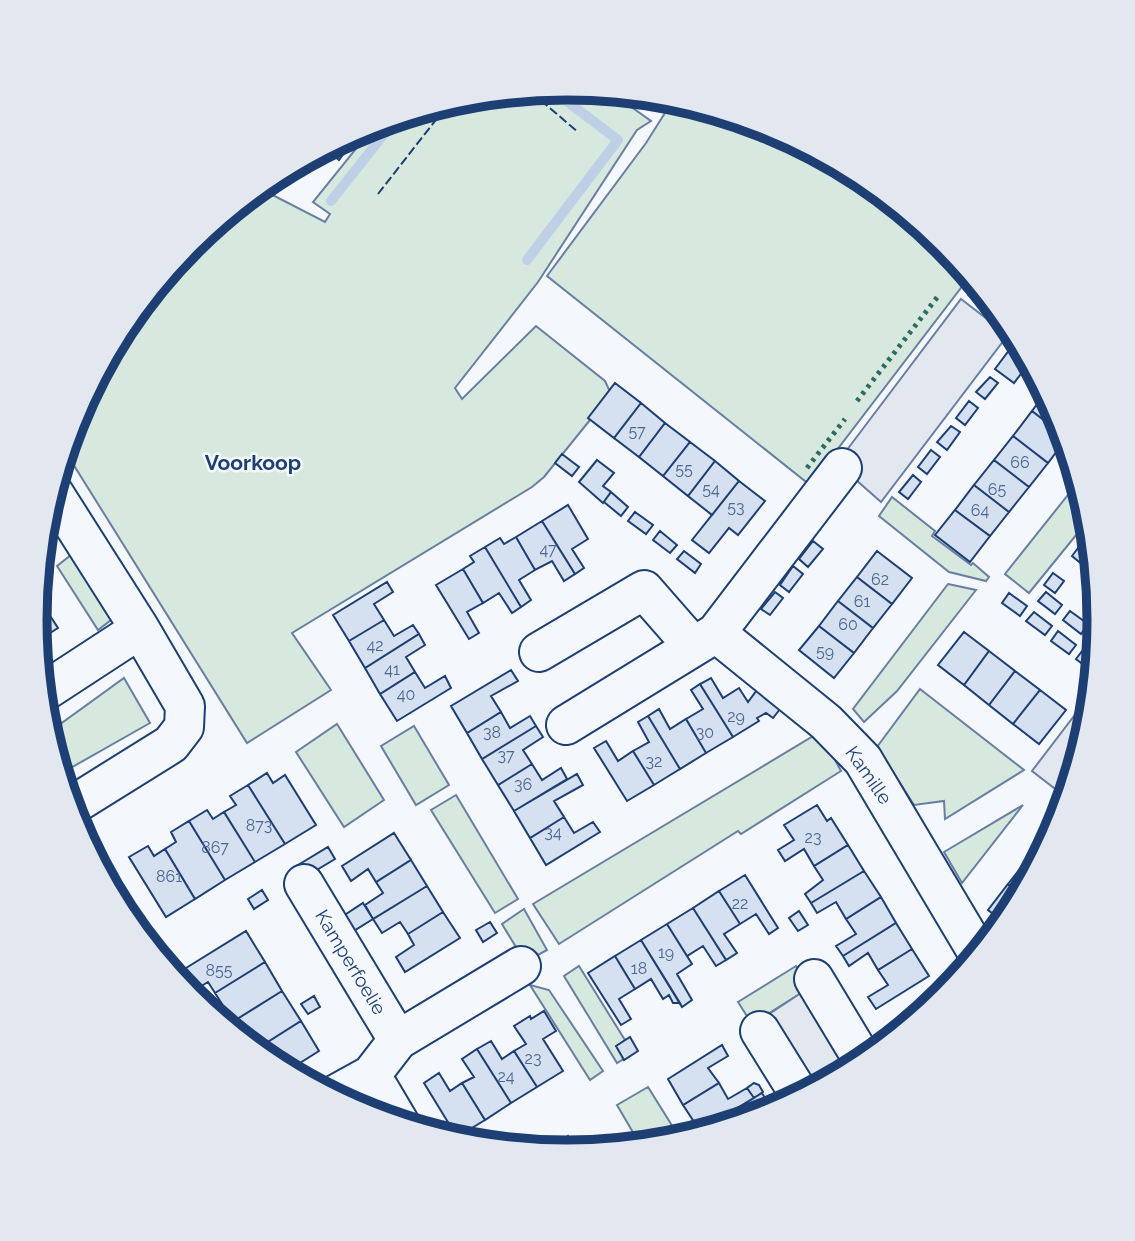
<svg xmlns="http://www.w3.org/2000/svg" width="1135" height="1241" font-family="Raleway,sans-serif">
<rect width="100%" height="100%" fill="#f4f7fb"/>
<path fill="#d7e8df" stroke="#687fa3" stroke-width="2" d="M568,88L610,92L651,121L637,130L538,282L455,388L462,399L536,326L605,381L611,394L544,477L532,487L292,633L331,690L247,743L65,451L76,416L125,324L191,244L259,188L325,222L330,214L313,202L375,125L464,98Z
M666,98L772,129L864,178L944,244L970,276L810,485L547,276L646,143L670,105L664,100Z
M977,284L996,308L991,314L968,295Z
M1079,481L1090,518L1029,593L1005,574Z
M892,497L935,531L932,536L971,565L973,563L989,577L986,581L949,572L879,516Z
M71,555L111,620L98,630L57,566Z
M948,584L976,590L897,691L864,722L853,709Z
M124,678L150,723L60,774L48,733Z
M920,689L1024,770L945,819L944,801L914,805L877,747Z
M337,724L384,800L344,827L296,752Z
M414,726L449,785L416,805L381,746Z
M820,732L841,771L741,834L738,831L559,944L533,904Z
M456,795L518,899L495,913L431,810Z
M1023,805L962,883L944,852Z
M524,909L547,950L525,962L502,924Z
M579,966L633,1053L617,1063L564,976Z
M796,966L806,981L801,993L752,1024L738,1002Z
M530,985L549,990L603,1071L590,1080Z
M648,1087L681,1140L671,1143L641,1146L617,1105Z"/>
<path fill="#e3e8f0" stroke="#687fa3" stroke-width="2" d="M961,299L987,319L1004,340L881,502L837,463Z
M1093,691L1090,725L1067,798L1032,771Z
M801,993L850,1063L808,1088L763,1018Z"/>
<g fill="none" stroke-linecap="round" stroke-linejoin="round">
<path stroke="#bed0e5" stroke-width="10" d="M682,104L684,102
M331,201L396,119
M527,260L618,140L552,90
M990,302L991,301"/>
</g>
<path fill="#d5e0f0" stroke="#1d3f73" stroke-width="2" d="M339,142L347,149L339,160L326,149Z
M1004,317L1010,325L1017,336L1015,338L998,324Z
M1013,345L1027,357L1030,362L1014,383L995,369Z
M990,377L998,383L985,399L976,392Z
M615,383L641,403L614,438L588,418Z
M1046,392L1060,417L1066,437L1032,411Z
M969,401L978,408L965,425L956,418Z
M641,403L665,423L639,457L614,438Z
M1032,411L1066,437V439L1048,463L1013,436Z
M665,423L690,442L663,476L639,457Z
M951,426L960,432L947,450L937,442Z
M1013,436L1048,463L1029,487L994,460Z
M690,442L715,461L688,496L663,476Z
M931,450L940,457L927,474L918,467Z
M562,454L579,467L572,476L555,463Z
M597,460L614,473L603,486L611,492L603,503L579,482Z
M994,460L1029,487L1009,512L974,485Z
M715,461L739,481L712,515L688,496Z
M913,475L921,482L908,499L899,492Z
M739,481L765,501L738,535L729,528L709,553L692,540Z
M974,485L1009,512L990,536L955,510Z
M611,492L628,507L621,516L604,502L603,503Z
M568,505L588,539L572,549L584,568L575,574L542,521Z
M955,510L990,536L970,562L935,535Z
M635,512L653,525L646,534L628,521Z
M542,521L575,574L564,581L552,561L535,570L516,537Z
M660,531L677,545L670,553L653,540Z
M1091,531L1095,575L1072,556Z
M516,537L535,570L519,580L531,600L521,607L485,547L500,538L504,544Z
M813,541L823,549L808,567L799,559Z
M485,547L521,607L512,613L499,593L483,603L463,569L474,562L470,556Z
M684,551L701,564L695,573L677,559Z
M877,551L912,578L892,604L857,577Z
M793,566L803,574L789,592L780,585Z
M463,569L483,603L467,612L479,633L469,639L436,585Z
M1053,573L1064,581L1055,593L1044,585Z
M857,577L892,604L873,628L838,601Z
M387,582L393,592L374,604L384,620L349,641L333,615Z
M775,592L783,598L770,615L761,609Z
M1046,592L1062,605L1055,614L1038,601Z
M1009,593L1027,606L1020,616L1002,603Z
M838,601L873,628L854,653L819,626Z
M43,605L58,628L37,641L35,621L36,610Z
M1070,611L1088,624L1081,634L1063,620Z
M1034,612L1052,626L1045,635L1026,621Z
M384,620L394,636L413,625L419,634L365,668L349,641Z
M819,626L854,653L834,678L799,650Z
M1095,629L1099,632L1097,646L1088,639Z
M1058,631L1076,645L1069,654L1051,641Z
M964,632L989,651L964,685L938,665Z
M419,634L425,645L406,657L415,672L380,694L365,668Z
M1083,650L1096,660L1095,676L1093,675L1094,673L1076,659Z
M989,651L1015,671L989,705L964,685Z
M511,670L518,681L491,696L501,712L467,733L451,706Z
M1015,671L1040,690L1013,724L989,705Z
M415,672L425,688L445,676L451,688L397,721L380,694Z
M711,678L723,698L739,688L748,702L760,686L784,704L773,718L766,713L757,718L759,721L733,737L700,684Z
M700,684L733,737L706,753L686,719L703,709L691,690Z
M1040,690L1066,710L1039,744L1013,724Z
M659,709L670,729L686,719L706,753L680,769L648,716Z
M501,712L510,728L530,716L536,726L482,759L467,733Z
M648,716L680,769L654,785L633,751L649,742L638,722Z
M536,726L543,737L523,750L532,764L498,785L482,759Z
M606,741L618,761L633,751L654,785L627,801L594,748Z
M532,764L542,780L561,768L567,779L514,811L498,785Z
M267,773L273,783L285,775L316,825L285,844L248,785Z
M577,774L583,785L554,801L564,817L530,838L514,811Z
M248,785L285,844L255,862L224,812L236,805L230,796Z
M817,805L827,821L831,818L848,845L814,866L804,849L785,861L778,850L794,840L784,825Z
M207,810L213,819L224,812L255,862L225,880L189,821Z
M1062,815L1059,825L1052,839L1047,835Z
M564,817L574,833L593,822L600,832L546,865L530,838Z
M189,821L225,880L195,899L165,849L176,842L171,832Z
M394,833L411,860L376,882L368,869L351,881L342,866Z
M1047,835L1052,839L1037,867L1027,860Z
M848,845L864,871L811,903L805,894L823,880L814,866Z
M148,846L154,856L165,849L195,899L166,917L129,857Z
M328,847L335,859L305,877L298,865Z
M411,860L427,886L373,919L365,905L383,893L376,882Z
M1027,860L1037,867L1022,895L1008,884Z
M864,871L881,897L846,919L836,902L817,913L811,903Z
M745,875L778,928L769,934L756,914L740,924L719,891Z
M1008,884L1022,895L1005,923L988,910Z
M427,886L443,912L408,934L400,922L382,933L373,919Z
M262,890L268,900L254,909L248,899Z
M719,891L740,924L724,934L737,953L726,960L693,908Z
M881,897L896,923L843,956L836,946L856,934L846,919Z
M363,903L373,919L352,932L343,916Z
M693,908L726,960L716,966L703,946L687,956L667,924Z
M799,911L808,925L798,931L789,918Z
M443,912L460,938L405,972L396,957L414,945L408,934Z
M490,922L497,933L483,942L476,930Z
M896,923L912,949L878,970L868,953L849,966L843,956Z
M667,924L692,964L677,974L692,1000L682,1007L641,940Z
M246,931L265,962L215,993L208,982L198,988L186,968Z
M641,940L680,1003H673L669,995L663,999L651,979L635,989L615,956Z
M912,949L929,976L876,1009L868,997L888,985L878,970Z
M615,956L635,989L619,999L631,1019L621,1025L588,973Z
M265,962L282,991L226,1026L219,1020L212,1010L222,1004L215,993Z
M282,991L301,1021L255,1050L226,1026Z
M314,996L320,1007L308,1014L301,1004Z
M544,1011L556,1031L543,1039L563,1071L537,1087L514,1051L526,1044L514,1026L530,1016L531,1019Z
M301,1021L319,1051L287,1071L271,1063L255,1050Z
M630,1037L638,1051L624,1060L616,1046Z
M491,1041L502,1059L514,1051L537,1087L511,1103L477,1049Z
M722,1045L728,1056L708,1068L719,1083L683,1105L668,1079Z
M477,1049L511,1103L485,1120L462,1083L474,1077L462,1059Z
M439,1073L450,1091L462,1083L485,1120L457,1137L424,1083Z
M719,1083L728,1099L747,1088L754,1098L700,1131L683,1105Z
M754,1083L759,1085L763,1092L754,1098L747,1088Z
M762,1093L768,1103L742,1120V1121L701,1134L700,1131Z
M568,1136L578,1152L567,1153L545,1151Z"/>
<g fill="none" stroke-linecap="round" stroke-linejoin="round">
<defs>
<path id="minor" d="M842,468L716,633L826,722L863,760L979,955
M53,492L140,629L185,706L184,727L171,744L70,807
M539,652L644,590L693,646
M42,693L140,629
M566,725L716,633
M304,884L398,1040
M814,979L864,1062
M760,1031L801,1097
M371,1075L400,1124
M333,1096L371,1075L398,1040L521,966"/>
</defs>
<use href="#minor" stroke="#1d3f73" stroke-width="42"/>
<use href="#minor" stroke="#f4f7fb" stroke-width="38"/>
<path stroke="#2c6c60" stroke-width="5" stroke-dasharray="3.5 5" stroke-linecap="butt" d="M857,401L939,295
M807,468L845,419"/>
<path stroke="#1d3f73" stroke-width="2" stroke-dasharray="9 3.5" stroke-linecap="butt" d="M531,92L578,132
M378,194L449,103"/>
</g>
<g text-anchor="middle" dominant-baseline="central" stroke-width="5" stroke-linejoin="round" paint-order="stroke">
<g font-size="16" fill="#4b6792">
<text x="637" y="431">57</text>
<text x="1020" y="462">66</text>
<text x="684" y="469">55</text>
<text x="711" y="489">54</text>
<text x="997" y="489">65</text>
<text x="736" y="507">53</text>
<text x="980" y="510">64</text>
<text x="548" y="549">47</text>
<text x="880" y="579">62</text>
<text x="862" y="601">61</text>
<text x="848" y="624">60</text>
<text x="375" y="645">42</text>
<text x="825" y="651">59</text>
<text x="392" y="669">41</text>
<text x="406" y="694">40</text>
<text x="736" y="716">29</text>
<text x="492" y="732">38</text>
<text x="705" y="732">30</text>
<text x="506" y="755">37</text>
<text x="654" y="761">32</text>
<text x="523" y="784">36</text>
<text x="259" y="825">873</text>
<text x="553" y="832">34</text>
<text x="813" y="837">23</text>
<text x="215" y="847">867</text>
<text x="169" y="876">861</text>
<text x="740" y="903">22</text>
<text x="666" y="952">19</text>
<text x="639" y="968">18</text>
<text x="219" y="970">855</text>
<text x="533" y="1058">23</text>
<text x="506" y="1076">24</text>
</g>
<g font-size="19" fill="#1d3f73" stroke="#f4f7fb">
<text transform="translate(869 775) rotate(55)">Kamille</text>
<text transform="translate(351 962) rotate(59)">Kamperfoelie</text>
</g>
<g font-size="21" font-weight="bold" fill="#1d3f73" stroke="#f4f7fb">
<text x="253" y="462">Voorkoop</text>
</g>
</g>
<path d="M0 0H1135V1241H0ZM47 620a520 520 0 1 1 1040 0a520 520 0 1 1-1040 0Z" fill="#e3e8f0" fill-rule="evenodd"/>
<path fill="none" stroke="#1d3f73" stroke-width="9" d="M47 620a520 520 0 1 1 1040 0a520 520 0 1 1-1040 0Z"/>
</svg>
